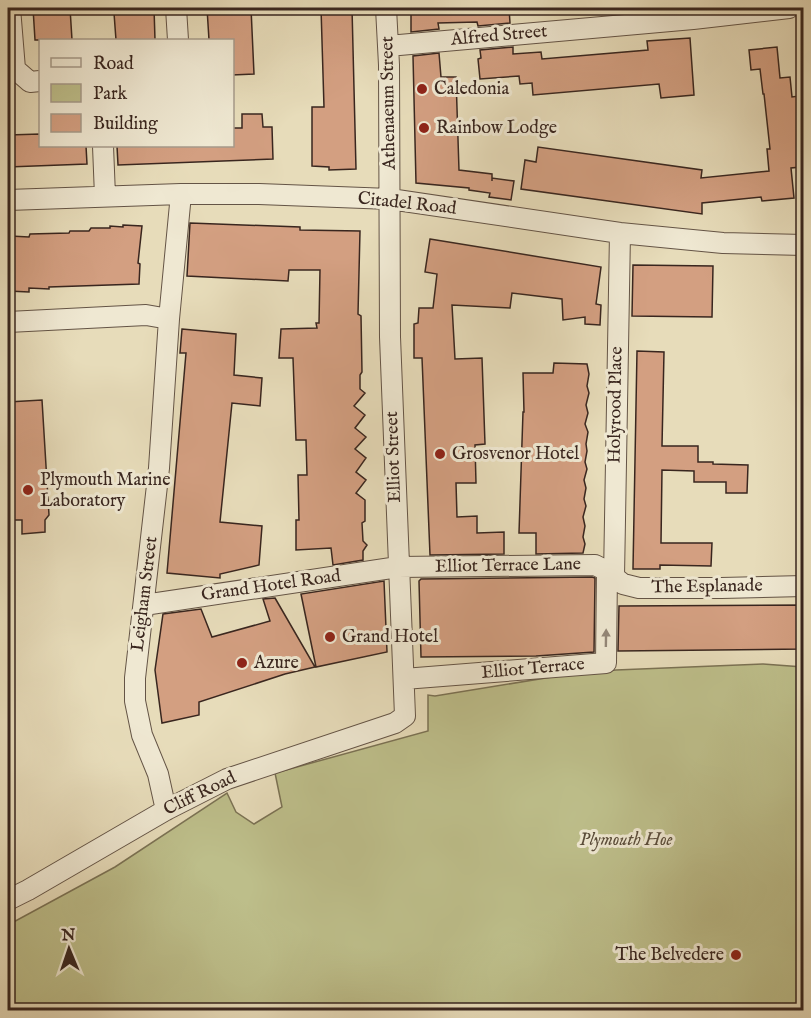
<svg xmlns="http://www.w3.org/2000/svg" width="811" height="1018" font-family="'IM FELL English',serif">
<rect width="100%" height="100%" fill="#e7dcba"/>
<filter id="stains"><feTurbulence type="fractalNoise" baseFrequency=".00333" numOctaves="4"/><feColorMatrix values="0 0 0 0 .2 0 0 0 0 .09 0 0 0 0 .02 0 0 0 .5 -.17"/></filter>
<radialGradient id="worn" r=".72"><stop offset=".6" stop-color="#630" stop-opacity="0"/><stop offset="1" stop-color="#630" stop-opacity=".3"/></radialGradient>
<path fill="#bdbe8a" stroke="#7b7254" stroke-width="1.5" d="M763,664L803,667V1010H8V990L10,989L8,987V925L115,867L227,793L236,812L254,824L282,807L275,773L428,731V695L435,696L564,675L616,670Z"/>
<path fill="#d39f81" stroke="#39261f" stroke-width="1.5" d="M33,8H70L72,40H35Z
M127,8H154L155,40H116L114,13H127Z
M207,8H251L254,74L232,75V40H209Z
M321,8H352L356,169L329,170V167L312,166V107H324Z
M411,8H479V11L509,8L510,23L478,26L477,22L438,23L439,29L411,32Z
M690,38L694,95L661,98L659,84L533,95L532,83L520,84L519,76L480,79L478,59L481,58L480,50L513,47V54L541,52L542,59L648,50L647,41Z
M777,47L780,78L790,77L792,97L799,96L804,147L800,148L801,167L791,168L794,198L762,201L761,197L702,203V214L521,189L525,160L536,162L538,147L702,170L701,178L769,171L767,149H770L764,94H763L760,69L751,70L749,50Z
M439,53L441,77H456L459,170L492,174V181V178L514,181L511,200L489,197L490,193L469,190V188L416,183L413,56Z
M242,114H262L263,127H272L273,159L118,165L117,146H232V128H242Z
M40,134V146H86L87,164L8,167V135Z
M190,223L300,227V230L360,231L358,314L361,316L362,372L360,375V389L365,393L354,406L365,415L355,428L366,437L355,449L366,458L356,472L366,480L356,493L365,500V521L362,523L363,541L367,545L363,551V560L333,565L331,548L296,550V520H299L298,475H307L306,440H296L293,358H279L281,329L317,328L316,323H319L320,270H289L288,281L187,276Z
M123,225L142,226L138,263L140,264L139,284L49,287V289L29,288V292L8,291V237L10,236L29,237L30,234L69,233L70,231H89L91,228H110V226L123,227Z
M430,239L601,267L596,304L601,305L600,325L585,324V317L563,320L562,299L512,293L510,308L452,305L455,359L482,358L485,444L475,445L476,483H456L457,517L477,516V533L504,532V554L430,555L422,358H414V324L418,323L419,308H433L437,274L425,272Z
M633,265L713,266L712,317L632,316Z
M182,329L236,334L234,375L262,378L260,406L232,403L220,522L262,526L259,565L220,574V578L167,573L186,353H180Z
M637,351L664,352L662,446H698V462H713V464L748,465L747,493H726V482H694V471L662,470L661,543H712L711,566L660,565V569H633Z
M554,363L587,364L589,374L587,386L589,393L586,405L588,413L585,424L588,432L586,444L587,451L585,462L587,469L584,480L586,488L584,499L586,506L583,517L585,526L583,537L585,544L583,553L536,554V533H519L523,412H524L523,373H553Z
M42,400L49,515L45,520V532L22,534V520H8V402Z
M592,577L595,578L594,652L536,656L421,657L419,581L421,579Z
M384,581L387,652L316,667L301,594Z
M275,598L315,667L285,674L199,702V715L162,723L155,670L163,614L201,609L212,637L270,621L263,599Z
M804,605V649L618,651L619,606Z"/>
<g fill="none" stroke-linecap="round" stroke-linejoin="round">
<defs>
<path id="minor" d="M10,8L15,69L30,82L40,81
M176,8L178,40
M388,46L693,19L789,8
M103,146L105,196
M8,200L181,194H259L390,199L620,233L723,243L804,245
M8,322L146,315L169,319
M614,577L620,233
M144,605L398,567L595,565L607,571L623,584L639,588H721L804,586
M404,679L606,663L607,571
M166,810L158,774L142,735L135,701V678L159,468L169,319L181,194
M8,900L28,890L166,810L227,779L395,723L405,716L390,337L389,65L386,8"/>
</defs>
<use href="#minor" stroke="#645446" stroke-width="22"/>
<use href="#minor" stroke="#efe8d2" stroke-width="20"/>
</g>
<defs><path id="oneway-solid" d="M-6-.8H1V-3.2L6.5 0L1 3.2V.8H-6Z" transform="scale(1.5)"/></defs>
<use fill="#948778" href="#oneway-solid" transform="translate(606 638) rotate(-89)"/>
<g fill="#8f2418" stroke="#efe8d2" stroke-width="2">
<circle cx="422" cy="89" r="6"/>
<circle cx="424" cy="128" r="6"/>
<circle cx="440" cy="454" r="6"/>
<circle cx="28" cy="490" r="6"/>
<circle cx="330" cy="637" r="6"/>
<circle cx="242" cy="663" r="6"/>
<circle cx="736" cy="955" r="6"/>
</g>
<g text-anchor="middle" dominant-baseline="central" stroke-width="6" stroke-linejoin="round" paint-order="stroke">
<g font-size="18" fill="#39261f" stroke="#efe8d2">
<text transform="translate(499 36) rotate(-5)">Alfred Street</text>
<text transform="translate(389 103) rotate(-91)">Athenaeum Street</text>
<text transform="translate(407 204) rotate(6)">Citadel Road</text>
<text transform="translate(616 405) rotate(-89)">Holyrood Place</text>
<text transform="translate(394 457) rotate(-92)">Elliot Street</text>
<text transform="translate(508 566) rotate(-1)">Elliot Terrace Lane</text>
<text transform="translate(271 586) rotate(-8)">Grand Hotel Road</text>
<text transform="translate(707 587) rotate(-1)">The Esplanade</text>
<text transform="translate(145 594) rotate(-83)">Leigham Street</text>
<text transform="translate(533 669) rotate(-5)">Elliot Terrace</text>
<text transform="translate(200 794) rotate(-26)">Cliff Road</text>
</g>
<g font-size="18" fill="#39261f" stroke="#efe8d2" text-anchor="start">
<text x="434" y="89">Caledonia</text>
<text x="436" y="128">Rainbow Lodge</text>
<text x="452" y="454">Grosvenor Hotel</text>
<text x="40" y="480">Plymouth Marine<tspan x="40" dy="21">Laboratory</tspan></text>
<text x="342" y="637">Grand Hotel</text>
<text x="254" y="663">Azure</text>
<text x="724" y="955" text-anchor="end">The Belvedere</text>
</g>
<g font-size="18" font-style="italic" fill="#5a4c3a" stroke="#efe8d2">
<text x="626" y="840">Plymouth Hoe</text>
</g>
</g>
<rect width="811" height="1018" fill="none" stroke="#e7dcba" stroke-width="30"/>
<rect x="9" y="9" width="793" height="1000" fill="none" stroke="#39261f" stroke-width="3"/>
<rect x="15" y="15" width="781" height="988" fill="none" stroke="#39261f" stroke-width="1.5"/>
<rect x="39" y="39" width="195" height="108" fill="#efe8d2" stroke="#a69a8a" stroke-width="1.5"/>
<rect x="51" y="58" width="30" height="9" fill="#efe8d2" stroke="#a69a8a" stroke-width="1.5"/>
<text x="93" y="69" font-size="18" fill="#39261f">Road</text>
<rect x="51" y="84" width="30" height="18" fill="#bdbe8a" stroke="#a69a8a" stroke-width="1.5"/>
<text x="93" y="99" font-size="18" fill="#39261f">Park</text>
<rect x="51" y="114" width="30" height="18" fill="#d39f81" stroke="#a69a8a" stroke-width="1.5"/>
<text x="93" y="129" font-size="18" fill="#39261f">Building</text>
<g transform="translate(69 949) rotate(358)" stroke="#efe8d2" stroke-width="4.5" paint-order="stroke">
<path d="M0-4.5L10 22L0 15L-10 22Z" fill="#39261f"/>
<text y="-9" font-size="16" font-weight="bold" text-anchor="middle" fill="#39261f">N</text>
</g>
<rect width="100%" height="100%" filter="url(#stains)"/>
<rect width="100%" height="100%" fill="url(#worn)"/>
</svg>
